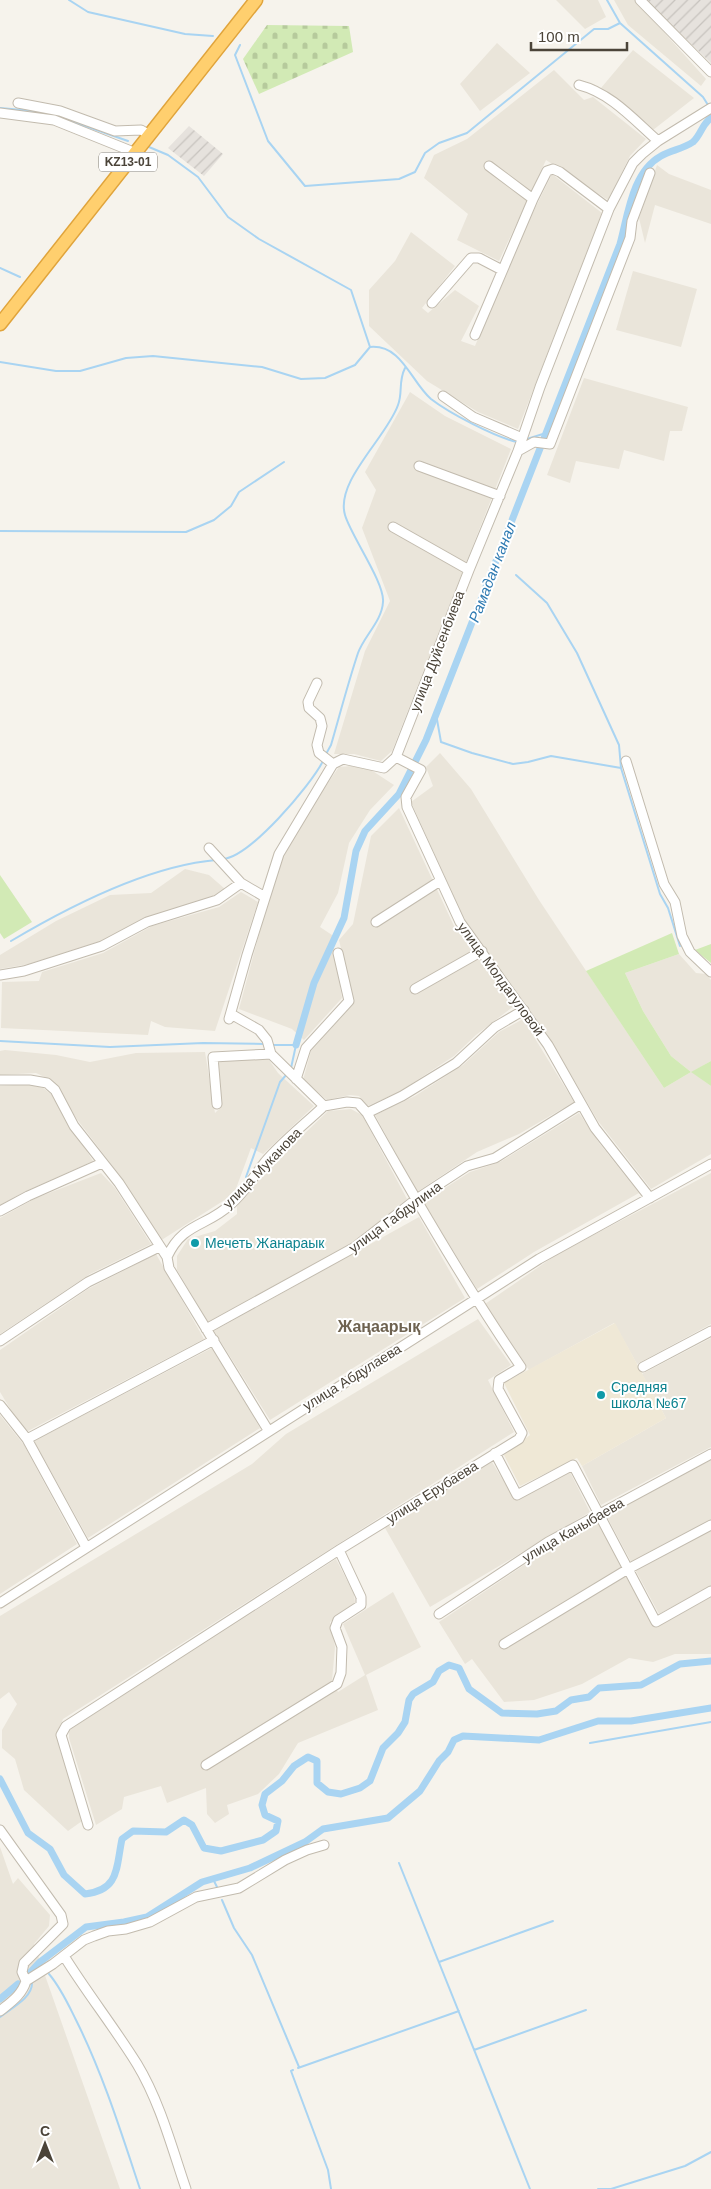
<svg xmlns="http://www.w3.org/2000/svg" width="711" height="2189" font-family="Arial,sans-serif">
<defs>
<pattern id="industrial-furrows" width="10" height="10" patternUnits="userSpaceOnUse" patternTransform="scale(1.25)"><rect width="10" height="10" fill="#e6e2dd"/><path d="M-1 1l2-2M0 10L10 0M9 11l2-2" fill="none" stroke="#c7c3be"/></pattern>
<pattern id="cemetery-stones" width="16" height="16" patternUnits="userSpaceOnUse" patternTransform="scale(1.25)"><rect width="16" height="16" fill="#d2eab5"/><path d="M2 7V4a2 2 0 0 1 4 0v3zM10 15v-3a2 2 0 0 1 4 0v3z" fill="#b6ca9c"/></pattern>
</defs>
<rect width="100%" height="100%" fill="#f6f3ec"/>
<path fill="#eae5da" d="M556,0H598L606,17L585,29Z
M614,0H635L706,79L701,86L628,25Z
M497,43L530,73L480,111L460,84Z
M633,50L694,98L653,130L601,88Z
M554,70L584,100L593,97L646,139L630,156L608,200L546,160L499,261L457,240L468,214L424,178L434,155L467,139Z
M657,165L669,174L711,190V224L655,205L645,243L639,218Z
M552,174L602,213L518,429L478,412L427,381L369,326V290L395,261L411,232L455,266L422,308L428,313L455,290L479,306L461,341L475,346L515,249Z
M633,271L697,289L681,347L616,330Z
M584,378L688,407L682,431H670L664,461L624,450L619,469L576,461L570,483L547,475Z
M410,392L445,416L511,449L392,751L381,761L354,754H334L365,651L390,601L362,528L376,490L365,472Z
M440,753L471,789L539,900L664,1088L691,1072L671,1056L643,1011L625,973L679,954L696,973L706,974L711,980V1061L692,1072L711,1086V1154L651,1189L598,1121L547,1034L463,917L411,802L433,786L426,767Z
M351,766L371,770L394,785L370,810L349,843L338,893L320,927L332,935L342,998L304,1040L292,1029L239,1009L277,867L320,794L339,767Z
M399,808L454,926L514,1006L476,1035L454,1056L399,1092L368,1106L359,1096L350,1095L327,1100L303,1080L311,1051L354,1003L339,940L353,924L371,836Z
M185,869L209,875L225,889L217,895L145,919L101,941L29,964L0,969V955L56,921L110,895L151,893Z
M241,892L258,902L215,1031L165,1027L151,1021L148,1035L1,1028L2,982L39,981L42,972L103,953L152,926L219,907Z
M523,1019L574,1102L519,1134L477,1152L417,1192L375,1115L415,1096L463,1065L499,1032Z
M5,1050L56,1055L90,1062L136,1053L205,1052L215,1113L222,1106L218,1062L267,1057L278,1073L314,1106L263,1154L251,1148L234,1194L160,1241L121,1177L76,1118L53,1081L36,1073L0,1075V1051Z
M27,1084L43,1088L51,1094L93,1161L24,1192L0,1205V1086Z
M351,1109L362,1115L407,1199L354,1242L208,1322L177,1270V1256L188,1239L215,1231L237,1214V1206L273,1164L328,1111Z
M579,1113L600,1144L639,1193L534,1252L477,1289L423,1202L470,1172L500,1162Z
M101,1173L115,1188L151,1244L90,1274L0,1334V1218L36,1198Z
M711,1173V1324L637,1364L614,1323L529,1370L485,1304L556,1255Z
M419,1217L465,1298L270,1420L214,1331Z
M156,1254L204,1339L28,1431L17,1420L0,1392V1350L88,1289Z
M478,1319L511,1365L488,1380L514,1432L63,1719L56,1735L82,1821L68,1831L24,1790L15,1759L2,1748V1730L17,1704L9,1692L0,1699V1616L252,1464L286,1434Z
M711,1338V1447L601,1505L582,1466L666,1418L642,1374Z
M212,1348L260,1428L88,1538L34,1441Z
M0,1415L24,1445L77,1544L0,1594Z
M711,1460V1586L659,1614L606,1515Z
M492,1462L515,1500L570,1472L590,1512L430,1607L385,1528Z
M597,1521L655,1628L711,1597V1654H675L653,1662L629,1658L582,1684L534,1700L504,1702L472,1659L465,1664L439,1622L551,1547Z
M336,1559L354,1594L355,1603L330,1622L335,1647L332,1681L338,1692L365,1675L343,1624L393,1592L421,1647L366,1675L378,1710L298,1743L279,1774L258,1794L227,1805L229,1814L215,1823L207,1814L206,1788L167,1803L161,1786L124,1797L122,1809L96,1825L69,1738V1730Z
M0,1847L13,1884L18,1878L50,1915L49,1926L34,1944L120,2189H0Z"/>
<path fill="url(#industrial-furrows)" d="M646,0H711V63Z
M189,126L223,154L204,176L168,148Z"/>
<path fill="#efe8d6" d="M615,1323L666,1418L582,1466L577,1458L520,1486L504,1455L530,1435L504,1383Z"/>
<path fill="url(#cemetery-stones)" d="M267,25L349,26L353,52L259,94L243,59Z"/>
<path fill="#d2eab5" d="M0,875L32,922L4,939L0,933Z
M672,933L679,954L625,973L643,1011L671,1056L691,1072L711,1061V1086L691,1072L664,1088L586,971Z
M711,944V963L695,950Z"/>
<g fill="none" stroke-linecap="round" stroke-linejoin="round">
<path stroke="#a9d4f2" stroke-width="2" d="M69,0L88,12L185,34L213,36
M607,0L620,23L703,97L708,105
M240,45L235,55L268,141L305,186L399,179L415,172L425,153L439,143L467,133L594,29H608L620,23
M0,108L45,112L128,141
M149,147L168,155L198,177L228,217L259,239L351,290L370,347
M0,268L20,277
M0,362L56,371H80L126,358L153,356L262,367L301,379L325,378L355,365L370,347C402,344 411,382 431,399C449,413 495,437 517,442
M527,439L546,433
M0,531L186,532L214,520L231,506L239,492L284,462
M516,575L547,603L577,653L619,745L621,768
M436,714L441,742L472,753L513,764L528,762L551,756L621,768L660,894L668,908L680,946
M326,754L331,745C340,714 348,683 358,653C364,636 382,621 383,602C385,583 351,536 345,515C335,481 387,437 398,405C403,392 398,382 405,368
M223,859C250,857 311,785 323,761
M11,941C70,906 148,866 216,860
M0,1041L110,1047L203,1043L265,1044
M272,1045H296L291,1068
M246,1177L280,1082L287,1074
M590,1743L711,1722
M399,1863L530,2189
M213,1879L218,1889
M222,1900L234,1928L252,1955L299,2067
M439,1962L553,1921
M49,1974C61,1988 68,2004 76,2020C103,2074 121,2132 140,2189
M0,2017C11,2008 33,1998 32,1982
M474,2050L586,2010
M298,2068L459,2011
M293,2070L291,2071L328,2170L331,2189
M598,2189H611L685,2166L711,2152"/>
<path stroke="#a9d4f2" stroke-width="7" d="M296,1045L314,983L344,918L356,851L365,831L399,794L426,740L620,244C628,215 632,172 661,156C671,150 683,149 693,142C701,135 702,124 711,118
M0,1779L28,1833L50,1849L64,1875L85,1894C120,1890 116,1867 122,1839L133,1831L166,1832L184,1820L192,1825L204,1848L221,1851L263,1840L276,1831L278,1821L265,1815L262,1805L265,1794L282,1781L294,1766L308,1757L317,1761V1783L328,1792L341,1794L360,1788L370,1781L383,1748L398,1733L405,1722L409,1700L413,1694L433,1682L439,1671L449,1665L459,1668L469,1689L502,1713L537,1714L556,1711L571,1700L589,1697L599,1688L641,1685L680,1664L711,1661
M27,1976L40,1962L86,1927L124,1922L147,1917L202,1882L250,1868L305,1842L323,1829L388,1818L420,1791L439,1761L448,1752L454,1740L463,1736L539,1740L598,1721H631L711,1708
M0,1999L18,1984"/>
<defs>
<path id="minor" d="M640,0L711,72
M579,85C611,93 634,120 658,141
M18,103L60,111L115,131L141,130L150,135
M0,113L54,120L136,153
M489,166L533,199
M432,303L471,258H479L502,270
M475,335L533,199L547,171L553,169L560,172L609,209
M443,396L473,417L522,438
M518,451L534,442L550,444L630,238L632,221L650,173
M419,466L500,496
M393,527L469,570
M317,683L308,702L309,708L320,718L322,726L317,745L319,753L333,764
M396,757L421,770L406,797L407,807L460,922L548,1045L595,1128L650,1198
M626,761L664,884L675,902L682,936L690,952L711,972
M209,848L241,883L265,897
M376,922L440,881
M0,975L24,971L102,946L147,922L217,900L241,883
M415,989L482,951
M229,1019L247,955L279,854L333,764L343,759L384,768L396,757L469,570L518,451L540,387L609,209L633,163L642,154L658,141L711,108
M296,1079L306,1048L349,1001L338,953
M0,1080H30L47,1083L55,1090L74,1126L119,1183L167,1257L169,1268L268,1430
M217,1104L213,1057L271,1054
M367,1113L402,1096L456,1063L495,1027L524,1010
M0,1211L28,1196L102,1163
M167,1257C183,1222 207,1227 231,1204C245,1192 254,1176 265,1162C282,1142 305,1124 324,1106L271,1054L267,1040L259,1030L231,1014
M206,1329L355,1247L415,1200L467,1166L495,1158L581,1104
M0,1341L88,1282L159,1247
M643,1367L711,1331
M0,1405L27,1439L86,1547
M27,1439L214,1340
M495,1453L517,1495L573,1465L656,1622L711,1591
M0,1603L539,1259L711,1164
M439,1614L548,1542L711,1454
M504,1644L628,1569L711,1525
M206,1765L337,1684L341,1673L342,1647L335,1628L338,1620L361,1605V1597L339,1550
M88,1825L61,1735L66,1726L339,1550L519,1439L522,1433L498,1389L499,1380L521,1367C465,1285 415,1199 367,1113L358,1103L347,1102L324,1106
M0,1830L61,1915L63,1924L24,1963L22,1972L26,1981C22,1995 11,2002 0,2011
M64,1956C87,1993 114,2027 137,2064C160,2102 172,2148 186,2189
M26,1981L53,1964L84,1940L94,1936L108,1931L126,1929L150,1922L196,1897L239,1888L285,1860L307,1850L324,1845"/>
<path id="highway" d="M0,324L256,0"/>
</defs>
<use href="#minor" stroke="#c2bbae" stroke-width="11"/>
<use href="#highway" stroke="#e0a43c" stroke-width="15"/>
<use href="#minor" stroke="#fff" stroke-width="9"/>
<use href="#highway" stroke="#ffcf6e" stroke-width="12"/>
</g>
<g fill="#0f9aa8" stroke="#fff" stroke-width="2">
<circle cx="195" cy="1243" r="5"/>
<circle cx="601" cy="1395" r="5"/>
</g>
<g text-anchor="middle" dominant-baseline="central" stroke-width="4" stroke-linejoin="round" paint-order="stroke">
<rect fill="#fff" stroke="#817c74" stroke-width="1" x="99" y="152.5" width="58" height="19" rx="4"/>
<g font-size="12" font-weight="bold" fill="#4b4439">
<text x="128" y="162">KZ13-01</text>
</g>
<g font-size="14" fill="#4b4439" stroke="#fff">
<text transform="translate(437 651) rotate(-69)">улица Дуйсенбиева</text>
<text transform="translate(501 979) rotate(54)">улица Молдагуловой</text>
<text transform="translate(262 1168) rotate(-46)">улица Муканова</text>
<text transform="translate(395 1217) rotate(-36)">улица Габдулина</text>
<text transform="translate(352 1377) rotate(-32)">улица Абдулаева</text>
<text transform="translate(432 1492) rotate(-32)">улица Ерубаева</text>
<text transform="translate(573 1530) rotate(-30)">улица Каныбаева</text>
</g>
<g font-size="14" fill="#0d838f" stroke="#fff" text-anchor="start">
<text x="205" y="1243">Мечеть Жанараык</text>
<text x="611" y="1387">Средняя<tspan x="611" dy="16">школа №67</tspan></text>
</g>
<g font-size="15" font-style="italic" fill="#2e7ab2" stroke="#fff">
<text transform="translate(492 572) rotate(-69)">Рамадан канал</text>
</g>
<g font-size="16" font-weight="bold" fill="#6e6250" stroke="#fff">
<text x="379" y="1326">Жаңаарық</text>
</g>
</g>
<g transform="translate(45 2144)" stroke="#ffffff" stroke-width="4" paint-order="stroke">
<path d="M0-4L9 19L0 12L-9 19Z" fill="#4b4439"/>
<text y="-8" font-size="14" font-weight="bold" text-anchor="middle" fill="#4b4439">С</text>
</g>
<path d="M531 42v8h96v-8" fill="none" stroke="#4b4439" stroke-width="2.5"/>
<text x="538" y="42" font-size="15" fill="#4b4439" stroke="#ffffff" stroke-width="4" paint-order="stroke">100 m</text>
</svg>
